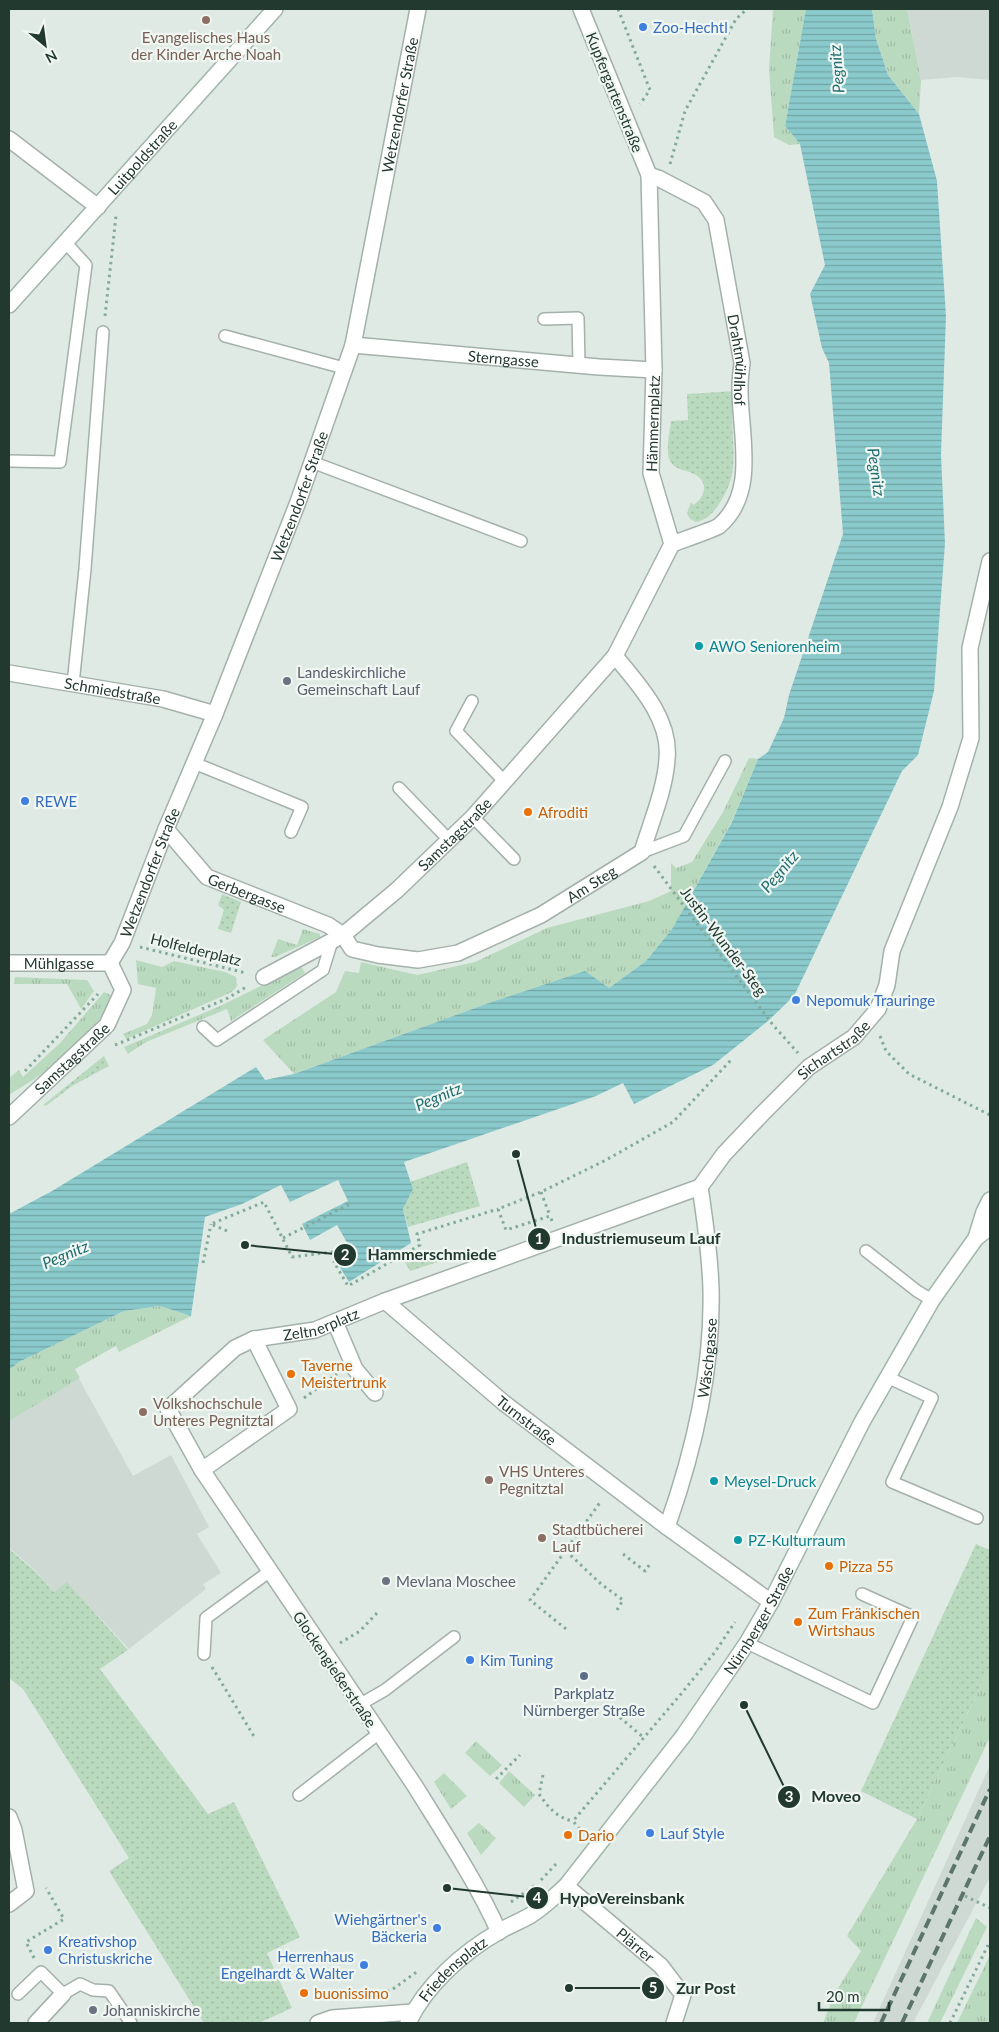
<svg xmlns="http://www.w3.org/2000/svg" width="999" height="2032" font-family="Lato,sans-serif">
<defs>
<pattern id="grass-tufts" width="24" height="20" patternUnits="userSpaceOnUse" patternTransform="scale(1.25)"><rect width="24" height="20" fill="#badabf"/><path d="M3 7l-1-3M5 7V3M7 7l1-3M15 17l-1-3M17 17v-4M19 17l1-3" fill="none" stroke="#a0bca4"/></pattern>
<pattern id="park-dots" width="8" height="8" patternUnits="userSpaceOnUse" patternTransform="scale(1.25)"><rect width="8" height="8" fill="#badabf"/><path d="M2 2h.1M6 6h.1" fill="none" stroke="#a0bca4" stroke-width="1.8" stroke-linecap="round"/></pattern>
<pattern id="water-rules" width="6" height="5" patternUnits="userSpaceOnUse" patternTransform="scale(1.25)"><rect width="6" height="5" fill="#8bcacc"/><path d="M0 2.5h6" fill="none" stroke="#71a5a6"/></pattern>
</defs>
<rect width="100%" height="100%" fill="#e0eae4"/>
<path fill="#ced9d3" d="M907,9H990V80L957,77L921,80Z
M78,1377L133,1476L171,1455L209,1527L197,1534L221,1573L203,1584L206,1589L129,1649L67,1583L54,1592L35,1570L9,1548V1421Z
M990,1765V1877L913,2023H873Z"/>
<path fill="url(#grass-tufts)" d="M773,9H806L785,126L800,144L789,145L774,137L769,70Z
M872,9H907L921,80L919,114L888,75L876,39Z
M749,758L758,759L732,821L672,929L646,961L609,988L486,1004L294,1074L263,1040L336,992L345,971L359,973L361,962L417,975L475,962L547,928L649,901L671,891V863L676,868L692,862L723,812Z
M303,929L320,934V937L275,957H271L278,939L297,945Z
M136,960L162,967L174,961L225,972L236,977L237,986L232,992L126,1039L123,1034L147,1024L152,1015L156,988L138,984Z
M301,966L305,973L231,1021L227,1009L146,1042L128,1054L124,1047L220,1006Z
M15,977L87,980L94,991L81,1009L67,984H14Z
M104,992L111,995L102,1017L72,1049L39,1076L9,1095V1078L19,1070L23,1077L60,1043Z
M160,1306L191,1316L119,1352L116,1346L75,1369L80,1378L9,1421V1370L19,1362L124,1311Z
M990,1666V1737L854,2023H823L835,1993L861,1951L847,1936L917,1819Z
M476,1741L502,1765L490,1776L465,1753Z
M509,1771L535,1795L524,1807L499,1783Z
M444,1773L467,1796L451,1809L434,1782Z
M479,1823L496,1838L481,1855L467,1833Z
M976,1918L987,1927L940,2023H927Z
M990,1955V2023H957Z"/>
<path fill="url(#park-dots)" d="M735,391C734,398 732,406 732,414C732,450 741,474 717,507C711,515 706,520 696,522L690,519L687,513L691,502L693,505C706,497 709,481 694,474C685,469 676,471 670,461C665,451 670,432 671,421L688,420L687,394Z
M222,894L241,902L231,933L218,929L224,910L218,905Z
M104,1056L109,1066L72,1086L46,1106L43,1105Z
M467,1162L480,1206L408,1227L403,1209L413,1189L410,1182Z
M433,1249L438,1262L410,1271L402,1257Z
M976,1544L990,1550V1666L917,1819L861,1791Z
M9,1549L35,1571L54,1592L67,1582L128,1650L100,1669L208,1814L234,1802L300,1937L267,1953L292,2008L259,2023H204L109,1871L129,1858L23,1689L9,1678Z"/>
<path fill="url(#water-rules)" d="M806,9H872L876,39L888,75L919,114L937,181L946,316L941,454L945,543L934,691L918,755L902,771L794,996L768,1021L713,1065L634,1104L623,1083L596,1096L404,1162L413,1189L403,1209L411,1243L349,1282L338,1264L354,1255L337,1225L310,1240L302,1224L348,1201L338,1180L290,1202L281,1185L242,1204L205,1217L191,1316L160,1306L124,1311L19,1362L9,1370V1214L52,1191L256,1067L265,1080L294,1074L486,1004L585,971L609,988L646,961L672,929L732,822L758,759L768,752L784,718L789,695L843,534L829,363L822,348L810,294L825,265L800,144L785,126Z"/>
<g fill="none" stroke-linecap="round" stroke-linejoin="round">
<defs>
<path id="lane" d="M544,319L578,318L579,365
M225,336L344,368
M9,461L60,462L86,265L65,242
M312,462L521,541
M73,684L85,569L103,332
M472,701L456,731L504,781
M194,763L302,807L291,832
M399,788L449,840
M473,817L514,859
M642,852L684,836L725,761
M203,1027L217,1040L323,970L332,941
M866,1251L917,1291L932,1300
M887,1377L932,1398L892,1482L977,1518
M747,1643L873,1703L913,1617L862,1594
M204,1654L206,1618L270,1571
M359,1705L385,1690L454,1637
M299,1795L378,1734
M18,1994L41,1972L63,1994L80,1984L93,1990L109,1991L131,2023"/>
<g id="street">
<path d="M9,139L98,207"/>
<path id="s1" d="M649,175L658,178L704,202L716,220L742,363C741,371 740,379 740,386C739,431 759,492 719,526C715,529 680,541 672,544"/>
<path id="s2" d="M353,345L599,367L654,370"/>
<path id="s3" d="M9,673L163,699L215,714"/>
<path id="s4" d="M166,829L207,877L328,925L343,935L352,949L378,955L418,960L458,953L541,915L642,852C651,822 665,790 667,759C671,719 639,685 615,656"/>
<path id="s5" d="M9,963H110"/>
<path id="s6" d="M110,963L122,943L166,829L215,714L298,502L353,345L418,9"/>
<path id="s7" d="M264,977L343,935L397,890L473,817L615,656L672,544L651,473L654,370L649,175L581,9"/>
<path id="s8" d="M9,1117L107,1025L123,990L110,963"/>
<path id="s9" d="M385,1301L504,1403L667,1527L771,1602"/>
<path d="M335,1322L355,1369L375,1393"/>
<path d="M202,1470L289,1409L254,1339"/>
<path id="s10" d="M667,1527C694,1451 713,1370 711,1289C710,1254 705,1220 700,1187"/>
<path d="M9,1817L14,1830L26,1891L9,1904"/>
<path id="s11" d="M566,1886L661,1966L683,1995L674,2023"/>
<path id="s12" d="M499,1932C476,1881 444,1833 415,1786L202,1470L168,1409L235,1348L254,1339L315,1330L385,1301L700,1187L724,1154L762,1114L809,1067L854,1037L878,1009L887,985L892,951L950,807L971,738L970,648L990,561"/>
<path d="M36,2023L63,1994"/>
<path d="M318,2023L332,2018L413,2012"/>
</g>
<g id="secondary">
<path id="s13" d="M9,305L275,9"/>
<path d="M976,1238L984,1212L990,1200"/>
<path id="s14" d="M408,2023C426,1985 463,1952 500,1931C510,1925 521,1921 531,1915C544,1907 555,1896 566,1886L684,1735L747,1643L771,1602L862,1422L932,1300L976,1238L990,1227"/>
</g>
</defs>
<use href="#lane" stroke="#a3b1aa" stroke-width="14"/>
<use href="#street" stroke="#a3b1aa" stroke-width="18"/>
<use href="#secondary" stroke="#a0b5ab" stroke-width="18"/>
<path stroke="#82ab9a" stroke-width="3" stroke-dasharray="2.5 4" stroke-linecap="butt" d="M618,9L650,90L640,104
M670,164L685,111L736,19L747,9
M105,316L116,216
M654,866L773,1025L798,1053
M140,947L246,973
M202,1009L226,999L248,986
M880,1036L886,1051L909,1074L990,1115
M115,1045L192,1013
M25,1071L98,994
M541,1192L550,1216
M552,1221L550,1216L506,1230L498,1209L541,1192L606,1160L673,1122L731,1060
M227,1231L211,1224L264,1202L292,1257L341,1251L344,1257L334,1262L348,1286L420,1245L417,1234L498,1209
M283,1238L350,1204
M203,1263L211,1224
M304,1398L337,1374
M566,1551L601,1584L623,1600L617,1610
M623,1554L645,1571L650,1564
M566,1629L530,1600L601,1501
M340,1643L360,1631L378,1612
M212,1667L255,1738
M610,1709L643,1737
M543,1775L539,1794C548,1807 557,1818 573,1821
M496,1779L520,1755
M580,1834L582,1832L573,1821L681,1694L715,1652L735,1622
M541,1880L556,1864
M965,1896L990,1908
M511,1902L537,1884
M34,1958L26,1942L64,1919L46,1888
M381,1994L393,1989L418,1971
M950,2023L990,1941"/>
<use href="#lane" stroke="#fff" stroke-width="11"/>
<use href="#street" stroke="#fff" stroke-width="15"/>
<use href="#secondary" stroke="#fff" stroke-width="15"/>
<path stroke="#5c756b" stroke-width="4" stroke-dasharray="10 5" stroke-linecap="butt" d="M881,2023L990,1789
M902,2023L990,1836"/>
</g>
<g fill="#8d6e63" stroke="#f0f7f2" stroke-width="2">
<circle cx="206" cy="20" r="5"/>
<circle cx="143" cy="1412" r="5"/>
<circle cx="489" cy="1480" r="5"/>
<circle cx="542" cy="1538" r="5"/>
</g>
<g fill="#3f7fe0" stroke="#f0f7f2" stroke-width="2">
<circle cx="643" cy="27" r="5"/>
<circle cx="25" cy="801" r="5"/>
<circle cx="796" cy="1000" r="5"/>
<circle cx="470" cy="1660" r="5"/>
<circle cx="650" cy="1833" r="5"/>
<circle cx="437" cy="1928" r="5"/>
<circle cx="48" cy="1950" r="5"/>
<circle cx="364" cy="1965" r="5"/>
</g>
<g fill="#0f9aa8" stroke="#f0f7f2" stroke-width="2">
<circle cx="699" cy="646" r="5"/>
<circle cx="714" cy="1481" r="5"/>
<circle cx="738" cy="1540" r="5"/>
</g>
<g fill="#6b7280" stroke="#f0f7f2" stroke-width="2">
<circle cx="287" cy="681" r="5"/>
<circle cx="386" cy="1581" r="5"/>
<circle cx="93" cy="2010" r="5"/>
</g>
<g fill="#e8710a" stroke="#f0f7f2" stroke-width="2">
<circle cx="528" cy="812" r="5"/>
<circle cx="291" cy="1374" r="5"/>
<circle cx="829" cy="1566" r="5"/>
<circle cx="798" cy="1622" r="5"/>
<circle cx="568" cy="1835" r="5"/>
<circle cx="304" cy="1993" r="5"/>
</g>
<circle fill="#5c6f8a" stroke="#f0f7f2" stroke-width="2" cx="584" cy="1676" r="5"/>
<g text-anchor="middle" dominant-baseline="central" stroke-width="4.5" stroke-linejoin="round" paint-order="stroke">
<g font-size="15" fill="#366cbe" stroke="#f0f7f2" text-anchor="start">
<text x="653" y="27">Zoo-Hechtl</text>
<text x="35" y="801">REWE</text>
<text x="806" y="1000">Nepomuk Trauringe</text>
<text x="480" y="1660">Kim Tuning</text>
<text x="660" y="1833">Lauf Style</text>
<text x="427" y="1919" text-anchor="end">Wiehgärtner's<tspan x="427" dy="17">Bäckeria</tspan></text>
<text x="58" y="1941">Kreativshop<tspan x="58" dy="17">Christuskriche</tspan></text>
<text x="354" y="1956" text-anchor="end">Herrenhaus<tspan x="354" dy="17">Engelhardt &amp; Walter</tspan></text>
</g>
<g font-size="15" fill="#785e54" stroke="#f0f7f2" text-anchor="start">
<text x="206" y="37" text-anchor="middle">Evangelisches Haus<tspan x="206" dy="17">der Kinder Arche Noah</tspan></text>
<text x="153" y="1403">Volkshochschule<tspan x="153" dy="17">Unteres Pegnitztal</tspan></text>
<text x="499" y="1471">VHS Unteres<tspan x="499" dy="17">Pegnitztal</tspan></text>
<text x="552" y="1529">Stadtbücherei<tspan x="552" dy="17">Lauf</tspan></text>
</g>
<g font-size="15" fill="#223930" stroke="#f0f7f2">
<text transform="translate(615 92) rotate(68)">Kupfergartenstraße</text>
<text stroke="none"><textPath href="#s6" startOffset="909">Wetzendorfer Straße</textPath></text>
<text stroke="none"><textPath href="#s13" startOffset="199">Luitpoldstraße</textPath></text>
<text stroke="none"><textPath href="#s2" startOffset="151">Sterngasse</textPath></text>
<text stroke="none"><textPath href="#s1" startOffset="225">Drahtmühlhof</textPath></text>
<text stroke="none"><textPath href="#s7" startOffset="729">Hämmernplatz</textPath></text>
<text stroke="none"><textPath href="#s6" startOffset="504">Wetzendorfer Straße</textPath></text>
<text stroke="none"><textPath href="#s3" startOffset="105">Schmiedstraße</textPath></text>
<text stroke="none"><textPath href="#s7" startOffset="240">Samstagstraße</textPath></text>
<text stroke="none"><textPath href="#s6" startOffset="99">Wetzendorfer Straße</textPath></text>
<text stroke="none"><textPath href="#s4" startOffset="486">Am Steg</textPath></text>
<text stroke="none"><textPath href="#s4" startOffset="106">Gerbergasse</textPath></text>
<text transform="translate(724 941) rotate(53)">Justin-Wunder-Steg</text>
<text transform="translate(196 949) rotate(14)">Holfelderplatz</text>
<text stroke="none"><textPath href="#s5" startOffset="50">Mühlgasse</textPath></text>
<text stroke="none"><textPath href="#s12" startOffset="1396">Sichartstraße</textPath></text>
<text stroke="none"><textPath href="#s8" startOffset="86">Samstagstraße</textPath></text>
<text stroke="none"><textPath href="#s12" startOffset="800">Zeltnerplatz</textPath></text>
<text stroke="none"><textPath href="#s10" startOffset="174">Wäschgasse</textPath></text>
<text stroke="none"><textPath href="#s9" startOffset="185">Turnstraße</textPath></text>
<text stroke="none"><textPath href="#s14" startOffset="541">Nürnberger Straße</textPath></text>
<text transform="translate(335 1669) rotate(56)">Glockengießerstraße</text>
<text stroke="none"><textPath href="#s11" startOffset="91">Plärrer</textPath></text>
<text stroke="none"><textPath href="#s14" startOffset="71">Friedensplatz</textPath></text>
</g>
<g font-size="15" fill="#0d838f" stroke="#f0f7f2" text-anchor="start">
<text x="709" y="646">AWO Seniorenheim</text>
<text x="724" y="1481">Meysel-Druck</text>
<text x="748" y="1540">PZ-Kulturraum</text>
</g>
<g font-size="15" fill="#5b616d" stroke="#f0f7f2" text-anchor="start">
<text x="297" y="672">Landeskirchliche<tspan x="297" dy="17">Gemeinschaft Lauf</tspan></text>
<text x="396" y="1581">Mevlana Moschee</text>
<text x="103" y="2010">Johanniskirche</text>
</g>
<g font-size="15" fill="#c56008" stroke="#f0f7f2" text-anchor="start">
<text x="538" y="812">Afroditi</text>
<text x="301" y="1365">Taverne<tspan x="301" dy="17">Meistertrunk</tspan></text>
<text x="839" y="1566">Pizza 55</text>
<text x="808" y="1613">Zum Fränkischen<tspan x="808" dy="17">Wirtshaus</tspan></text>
<text x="578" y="1835">Dario</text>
<text x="314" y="1993">buonissimo</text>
</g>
<g font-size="15" fill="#4e5e75" stroke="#f0f7f2">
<text x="584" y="1693">Parkplatz<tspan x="584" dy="17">Nürnberger Straße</tspan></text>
</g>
<g font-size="16" font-style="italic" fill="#206d70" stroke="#f0f7f2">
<text transform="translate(836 69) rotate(-95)">Pegnitz</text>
<text transform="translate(877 472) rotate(82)">Pegnitz</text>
<text transform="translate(779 871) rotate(-50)">Pegnitz</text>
<text transform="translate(438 1096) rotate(-23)">Pegnitz</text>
<text transform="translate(65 1254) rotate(-23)">Pegnitz</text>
</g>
</g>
<path fill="none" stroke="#223930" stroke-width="2" d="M516 1154L539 1239M245 1245L345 1255M744 1705L789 1797M447 1888L537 1898M569 1988L653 1988"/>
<g fill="#223930" stroke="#f0f7f2" stroke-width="2">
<circle cx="516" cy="1154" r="5"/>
<circle cx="245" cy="1245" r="5"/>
<circle cx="744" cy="1705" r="5"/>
<circle cx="447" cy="1888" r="5"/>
<circle cx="569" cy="1988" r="5"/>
<circle cx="539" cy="1239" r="12"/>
<circle cx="345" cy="1255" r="12"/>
<circle cx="789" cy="1797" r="12"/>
<circle cx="537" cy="1898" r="12"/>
<circle cx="653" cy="1988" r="12"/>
</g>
<g font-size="15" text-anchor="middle" font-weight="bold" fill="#fff">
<text x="539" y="1244">1</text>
<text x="345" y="1260">2</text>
<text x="789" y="1802">3</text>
<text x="537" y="1903">4</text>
<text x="653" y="1993">5</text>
</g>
<g font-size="16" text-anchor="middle" font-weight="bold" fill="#223930" stroke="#f0f7f2" stroke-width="4.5" stroke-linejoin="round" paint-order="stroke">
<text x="641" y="1244">Industriemuseum Lauf</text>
<text x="432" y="1260">Hammerschmiede</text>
<text x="836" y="1802">Moveo</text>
<text x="622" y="1904">HypoVereinsbank</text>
<text x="706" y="1994">Zur Post</text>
</g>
<rect width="999" height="2032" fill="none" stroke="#223930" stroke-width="20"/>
<g transform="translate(45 45) rotate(151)" stroke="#f0f7f2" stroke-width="4" paint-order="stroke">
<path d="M0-4L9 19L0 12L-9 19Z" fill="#223930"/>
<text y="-8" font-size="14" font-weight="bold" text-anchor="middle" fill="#223930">N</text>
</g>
<path d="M819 2002v8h70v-8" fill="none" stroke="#223930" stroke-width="2.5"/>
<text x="826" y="2002" font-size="15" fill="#223930" stroke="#f0f7f2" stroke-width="4" paint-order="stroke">20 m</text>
</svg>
